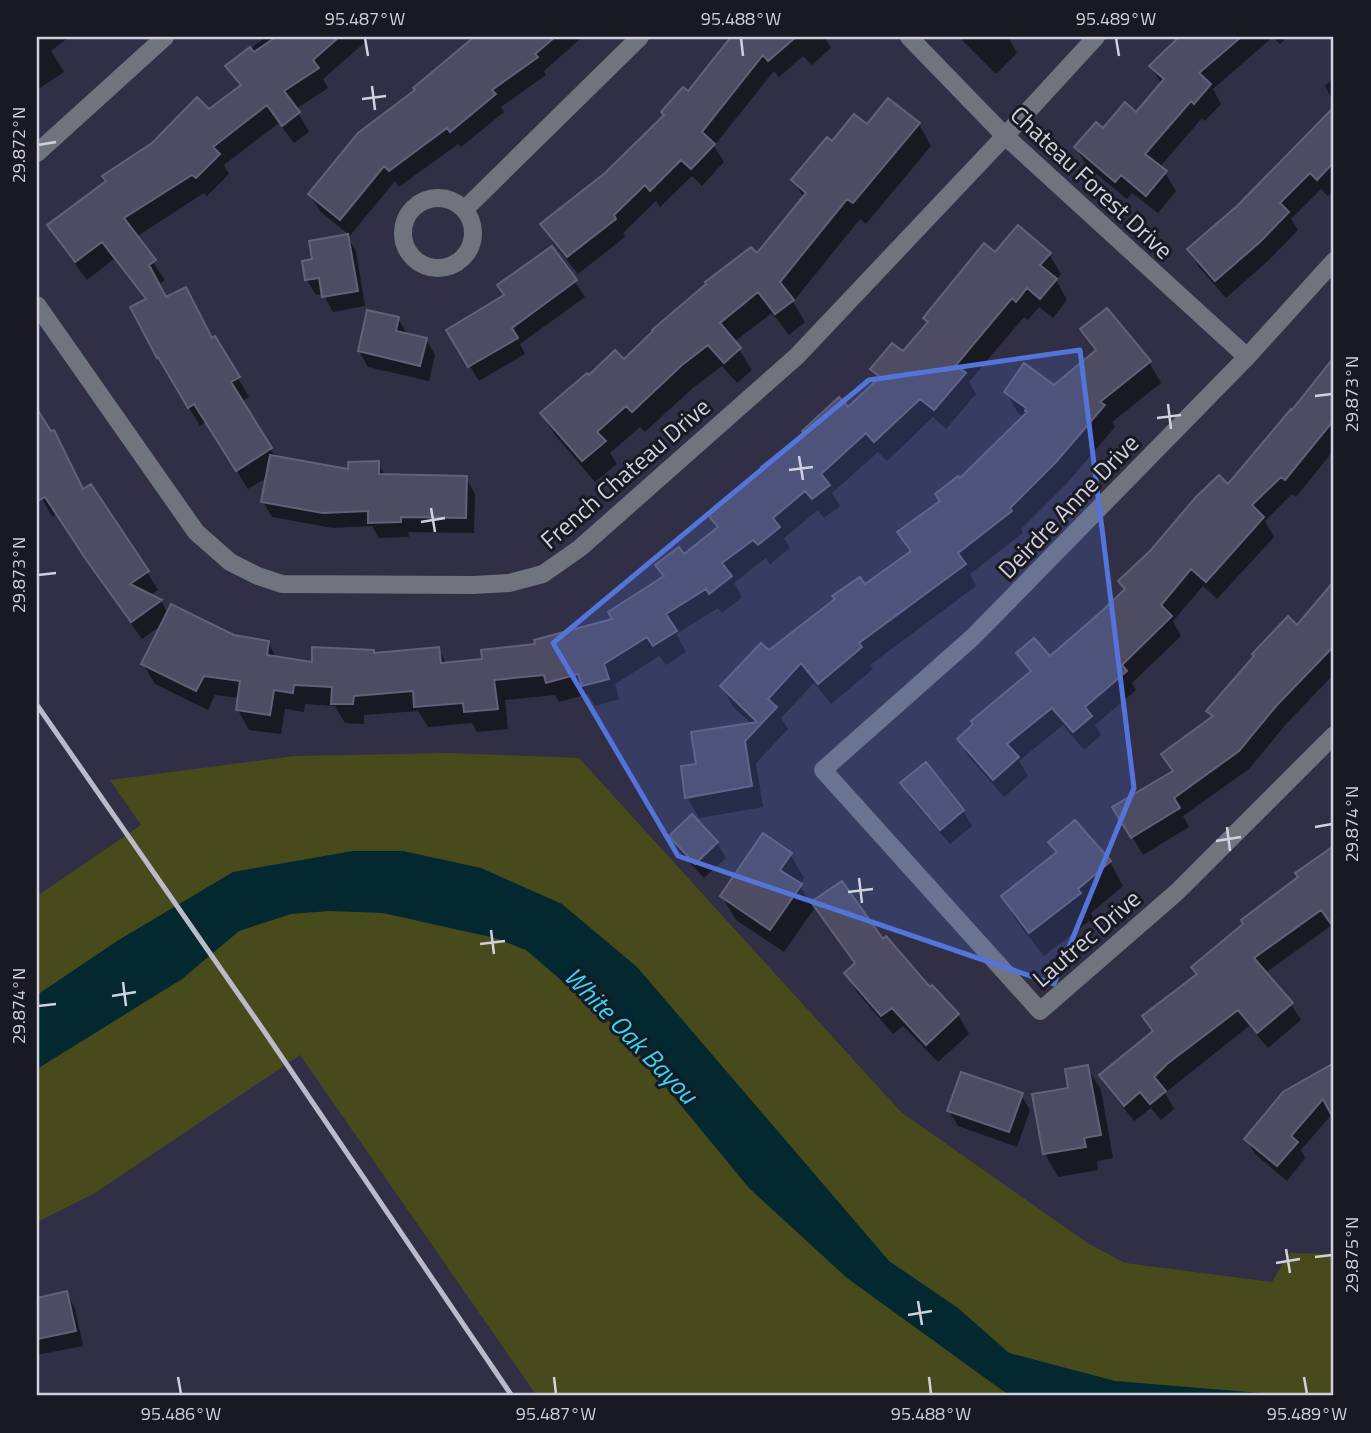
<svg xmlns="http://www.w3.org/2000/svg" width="1371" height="1433" font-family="'Titillium Web',sans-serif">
<rect width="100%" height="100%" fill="#302f45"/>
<path fill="#474a1b" d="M448,753L579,758L901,1112L1089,1244L1125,1263L1272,1282L1289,1253L1334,1254V1396H537L300,1055L95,1193L37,1222V896L141,825L110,780L294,756Z"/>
<path fill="#03282f" d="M353,851H403L481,868L562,904L637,967L889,1261L958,1308L1009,1353L1115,1381L1261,1393L1334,1394V1396H1010L847,1278L749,1188L618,1029L526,950L495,938L383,913L329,911L291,914L239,931L182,979L37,1069V995L117,941L233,872Z"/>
<path fill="#0007" d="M37,37H69L51,51L64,72L37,90Z
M266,37H371L323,79L328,88L296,109L309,132L294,143L279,123L224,165L229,174L207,196L204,193L136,237L165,280L158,285L166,299L213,340L215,338L249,397L241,402L276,458L350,471L378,463L385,476L466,478L475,494L474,533L408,532L409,537L379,538L372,526L333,528L272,517L263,502L268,477L248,489L206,422L200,426L158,357L132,308L146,301L114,259L87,280L60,244L49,225L241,87L228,66Z
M477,37H579L580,39L544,71L546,75L501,107L504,112L461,147L458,144L399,187L395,181L348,238L356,251L365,306L333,312L323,294L316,295L307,280L304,262L314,260L311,242L349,235L320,211L310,195L466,45Z
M733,37H824L831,48L812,65L803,56L779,77L774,71L714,146L724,162L702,186L692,176L660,207L656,201L623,233L625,237L578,274L552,241L542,224L606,174L688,94Z
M959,37H1008L1017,53L996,74Z
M1181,37H1287L1280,44L1273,37L1213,89L1221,104L1205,121L1202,118L1159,168L1165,173L1176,191L1158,213L1132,193L1127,199L1087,166L1076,148L1103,130L1136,114L1162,85L1151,66Z
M1334,78V103L1325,86Z
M889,100L919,124L931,146L866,224L860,219L793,302L805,322L789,335L772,313L734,342L752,370L737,383L722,366L694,387L645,432L640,427L610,453L617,464L595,482L555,435L542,414L589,378L624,361L757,256L804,198L793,180L832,143L867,127Z
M1334,109V190L1328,196L1321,189L1291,219L1298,230L1269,260L1226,298L1199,267L1189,250L1238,207Z
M552,248L585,297L520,344L525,354L479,381L448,330L505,296Z
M995,254H1049L1061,274L1056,280L1067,300L1053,318L1039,307L1028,320L1024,317L969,382L976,394L946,429L933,417L887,461L878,452L832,493L840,506L824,518L818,510L784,538L790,548L770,564L766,558L734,583L742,597L722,613L718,608L676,634L686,652L666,665L659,656L615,684L619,699L595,706L588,694L559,702L555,695L505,700L508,729L477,732L472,723L428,727L418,711L364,715V724L345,723L335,706L305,704L304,712L285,709L281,734L249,730L238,710L239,698L215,695L208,710L155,684L143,664L162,625L142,639L100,580L57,514L52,517L37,489V412L83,491L147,572L158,590L149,596L161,601L168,614L233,637L268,642L277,659L313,664L438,649L447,664L484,660L537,646L615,620L664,577L658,565L683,556L718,530L710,515L848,409L879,380L872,369L903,353L928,323L926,319Z
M398,319L408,335L426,339L435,355L429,381L368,367L359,351Z
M1082,330L1149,362L1161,383L1112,422L1115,427L1067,483L1021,529L1023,533L970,574L976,586L870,665L873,669L831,704L814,683L781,718L788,729L756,763L763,807L699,818L687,797L698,765L752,724L734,708L722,687L911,552L900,533L941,502L960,481L1024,417L1018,413L1006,392L1054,387L1096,353Z
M1334,360V450L1296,497L1292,494L1265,521L1274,537L1217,599L1203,586L1173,621L1181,636L1132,683L1136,690L1095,725L1101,735L1084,750L1063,725L1019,761L1028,776L1004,797L969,757L959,739L1030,673L1019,653L1049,658L1125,590L1120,582L1228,487L1292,413Z
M1334,583V674L1287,723L1249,769L1183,816L1189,827L1143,855L1115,808L1174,773L1163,754L1213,718L1209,711L1297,627Z
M902,783L963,811L972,826L950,844L911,799Z
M1075,822L1110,862L1123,886L1091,913L1093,918L1044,956L1016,920L1003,897L1058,854L1051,842Z
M671,836L717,843L726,858L704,878L680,852Z
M1334,848V928L1332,925L1265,973L1291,1004L1301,1020L1268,1048L1249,1026L1165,1093L1174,1109L1161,1120L1151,1108L1134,1121L1111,1092L1101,1076L1154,1033L1144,1017L1198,976L1193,968L1300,877L1298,873Z
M790,854L804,878L799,885L811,904L842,883L883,942L930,989L932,987L958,1015L969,1034L938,1062L903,1026L893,1034L857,992L846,973L856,965L816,906L784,952L736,920L722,896Z
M1334,1065V1116L1333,1113L1301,1150L1305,1158L1287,1181L1255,1154L1246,1139L1284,1093Z
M1087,1067L1101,1090L1113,1158L1097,1161L1098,1170L1058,1177L1045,1154L1070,1089Z
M1021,1095L1030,1110L1017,1147L958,1126L949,1111Z
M67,1293L75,1309L83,1346L37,1355V1298Z"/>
<path fill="#4d4c63" stroke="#62617a" stroke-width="2" d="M276,37H339L313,60L319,68L284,91L300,112L282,126L267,105L213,147L220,154L196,178L192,175L124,218L156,260L149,265L166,297L186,287L212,338L215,336L240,377L231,382L272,448L236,471L194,404L188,408L158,357L157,358L130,307L146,299L102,242L75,262L47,225L106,181L102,176L152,143L197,97L209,109L241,85L225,66L250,47L254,52Z
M474,37H555L535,54L538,57L492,90L496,94L450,132L447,128L389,171L384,166L340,220L308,194L358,133L415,90L413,88Z
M731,37H796L768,61L763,55L702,132L715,144L691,169L681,160L650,191L645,185L614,215L616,219L567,257L540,224L605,173L664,115L661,112L683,87L688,91Z
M1179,37H1241L1199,73L1211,84L1194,104L1191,101L1145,154L1167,171L1146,196L1121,175L1115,182L1074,147L1096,122L1103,128L1125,102L1136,112L1164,79L1149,66Z
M888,98L920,123L853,203L847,199L780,282L794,300L775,314L758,292L720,323L741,348L724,363L708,345L682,365L632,412L626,406L597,432L606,441L582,461L540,413L587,373L589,375L615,350L624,359L653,331L652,330L706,284L705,282L751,247L757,253L806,193L791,180L827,137L832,141L854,114L867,124Z
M1334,107V162L1317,180L1310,173L1280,203L1289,212L1260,242L1215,281L1187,249L1237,206Z
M1018,225L1051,253L1040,265L1057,279L1040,299L1027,288L1016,302L1012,298L956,365L966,373L934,410L920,399L874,442L866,433L821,474L830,485L812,499L805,491L773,518L780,527L758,545L753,540L722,563L732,576L709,594L706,589L666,614L677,631L653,646L647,637L604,664L609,679L582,686L578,674L546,683L544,675L494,680L498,709L464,712L463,703L414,707L413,691L354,696L353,704H331L332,687L294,685L293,693L274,690L270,715L236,710L240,681L204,676L196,691L141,664L171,604L234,635L269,641L267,655L312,662V647L374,650V653L439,647L441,663L482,659L481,650L535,644L534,640L612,619L608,612L664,576L655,565L679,547L684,554L718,527L708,515L763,469L761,467L804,433L802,431L839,397L848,407L880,377L870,369L892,343L903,351L928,322L923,318L984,243L995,252Z
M348,234L358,291L322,297L319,278L305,280L302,261L312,259L309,241Z
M552,246L577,280L512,328L518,338L468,367L446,330L504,295L497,285Z
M1107,308L1151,361L1100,402L1105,405L1056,462L1010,508L1012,511L958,553L966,564L859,643L862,647L818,684L801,663L768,699L777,707L745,741L752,786L685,798L681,766L696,764L691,732L757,722L720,686L761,643L769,650L835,599L832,596L860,577L865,584L911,551L897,532L940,501L935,494L958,476L960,478L1027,412L1025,411L1026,408L1004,392L1024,363L1054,385L1096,350L1080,329Z
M367,310L399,317L396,331L427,338L420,366L358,351Z
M1334,357V420L1285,480L1281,477L1252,505L1264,517L1206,582L1191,569L1161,605L1172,616L1122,665L1127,671L1085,707L1092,716L1073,732L1052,708L1007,744L1019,757L993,780L957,739L973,724L971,721L1031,671L1016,653L1034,638L1050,656L1102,611L1125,589L1118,581L1151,550L1195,498L1219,475L1228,484L1291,409L1292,410Z
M37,409L51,431L54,430L83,489L91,484L149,571L130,584L162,600L131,622L87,561L45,497L37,501Z
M270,455L348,469V462L379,461V474L467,476L466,518L401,517V522L368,523V511L323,513L261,502Z
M1334,581V646L1277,705L1239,751L1174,798L1180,808L1131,838L1112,807L1173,771L1161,754L1213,716L1206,711L1254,656L1252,654L1288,616L1297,625Z
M926,762L964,810L940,830L900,783Z
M692,814L718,842L695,864L669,836Z
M1075,820L1111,861L1078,889L1081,893L1029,933L1001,896L1057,852L1048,842Z
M763,833L792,853L780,870L802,884L770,930L720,896Z
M1334,846V928L1321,910L1254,958L1293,1003L1257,1033L1238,1010L1167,1064L1154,1077L1166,1091L1150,1104L1140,1092L1124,1106L1099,1075L1153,1031L1142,1016L1197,974L1191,967L1243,924L1241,920L1298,877L1295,873Z
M842,881L883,939L886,936L930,987L932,985L959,1014L926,1045L892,1008L881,1016L844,973L855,963L811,902Z
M1334,1063V1120L1323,1099L1291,1136L1298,1142L1277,1166L1244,1139L1283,1092Z
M1088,1065L1101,1135L1084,1138L1086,1147L1043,1154L1032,1094L1068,1088L1065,1069Z
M961,1072L1023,1093L1009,1132L947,1111Z
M67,1291L76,1331L37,1339V1298Z"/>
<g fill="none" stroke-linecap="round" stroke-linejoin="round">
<path stroke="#70747f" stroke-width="18" d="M909,37L1005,136L1247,357
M37,153L165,37
M403 233a35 35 0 1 1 70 0a35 35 0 1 1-70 0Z
M465,209L640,37
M1334,261L1247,357L973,637L823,770L1040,1011L1177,892L1334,735
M37,305L196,532L230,562L258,576L282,584L473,585L509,583L543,574L580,548L797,356L1005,136L1096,37"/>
<path stroke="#bbbaca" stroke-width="5" d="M37,705L262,1028L512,1396"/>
</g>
<path fill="#5375da" fill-opacity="0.2" stroke="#5375da" stroke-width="5" stroke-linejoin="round" d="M1080,350L1134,788L1054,984L678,856L553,643L869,380Z"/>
<path fill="none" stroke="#d0d0de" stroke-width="2.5" d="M365,38L368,56M741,38L743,56M1116,38L1119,56M372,86L375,110M362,99L386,96M38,145L56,142M1315,396L1332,394M1168,404L1171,429M1157,418L1181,415M799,456L803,480M789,470L813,467M431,508L435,532M421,522L445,518M38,575L56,573M1227,827L1230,851M1315,827L1332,824M1216,841L1241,837M859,878L862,903M848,892L873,889M491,930L494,954M480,944L505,941M123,982L126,1006M112,996L136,992M38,1006L56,1004M1286,1249L1290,1273M1315,1257L1332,1255M1276,1263L1300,1259M918,1301L922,1325M908,1315L932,1311M178,1377L181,1394M554,1377L556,1394M929,1377L931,1394M1304,1377L1307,1394"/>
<g text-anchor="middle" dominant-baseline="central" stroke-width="6" stroke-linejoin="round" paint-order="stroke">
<g font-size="24" fill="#d0d0de" stroke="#191923">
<text transform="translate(1092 182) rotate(43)">Chateau Forest Drive</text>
<text transform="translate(625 473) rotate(-41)">French Chateau Drive</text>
<text transform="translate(1068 506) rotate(-46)">Deirdre Anne Drive</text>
<text transform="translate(1086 938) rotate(-41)">Lautrec Drive</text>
</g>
<g font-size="26" font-style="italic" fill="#2ed8f6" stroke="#191923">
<text transform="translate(631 1035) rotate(46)">White Oak Bayou</text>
</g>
</g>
<rect width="1371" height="1433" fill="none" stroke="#191923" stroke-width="77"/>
<rect x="38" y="38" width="1294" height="1356" fill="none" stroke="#d0d0de" stroke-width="2.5"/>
<g font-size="18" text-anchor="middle" fill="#d0d0de">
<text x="365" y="25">95.487°W</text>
<text x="741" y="25">95.488°W</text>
<text x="1116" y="25">95.489°W</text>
<text transform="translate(19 145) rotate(-90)" y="6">29.872°N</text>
<text transform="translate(1352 394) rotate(-90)" y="6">29.873°N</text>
<text transform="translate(19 575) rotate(-90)" y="6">29.873°N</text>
<text transform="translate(1352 824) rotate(-90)" y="6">29.874°N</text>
<text transform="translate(19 1006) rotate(-90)" y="6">29.874°N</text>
<text transform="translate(1352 1255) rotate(-90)" y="6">29.875°N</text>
<text x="181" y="1420">95.486°W</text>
<text x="556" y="1420">95.487°W</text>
<text x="931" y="1420">95.488°W</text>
<text x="1307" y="1420">95.489°W</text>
</g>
</svg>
